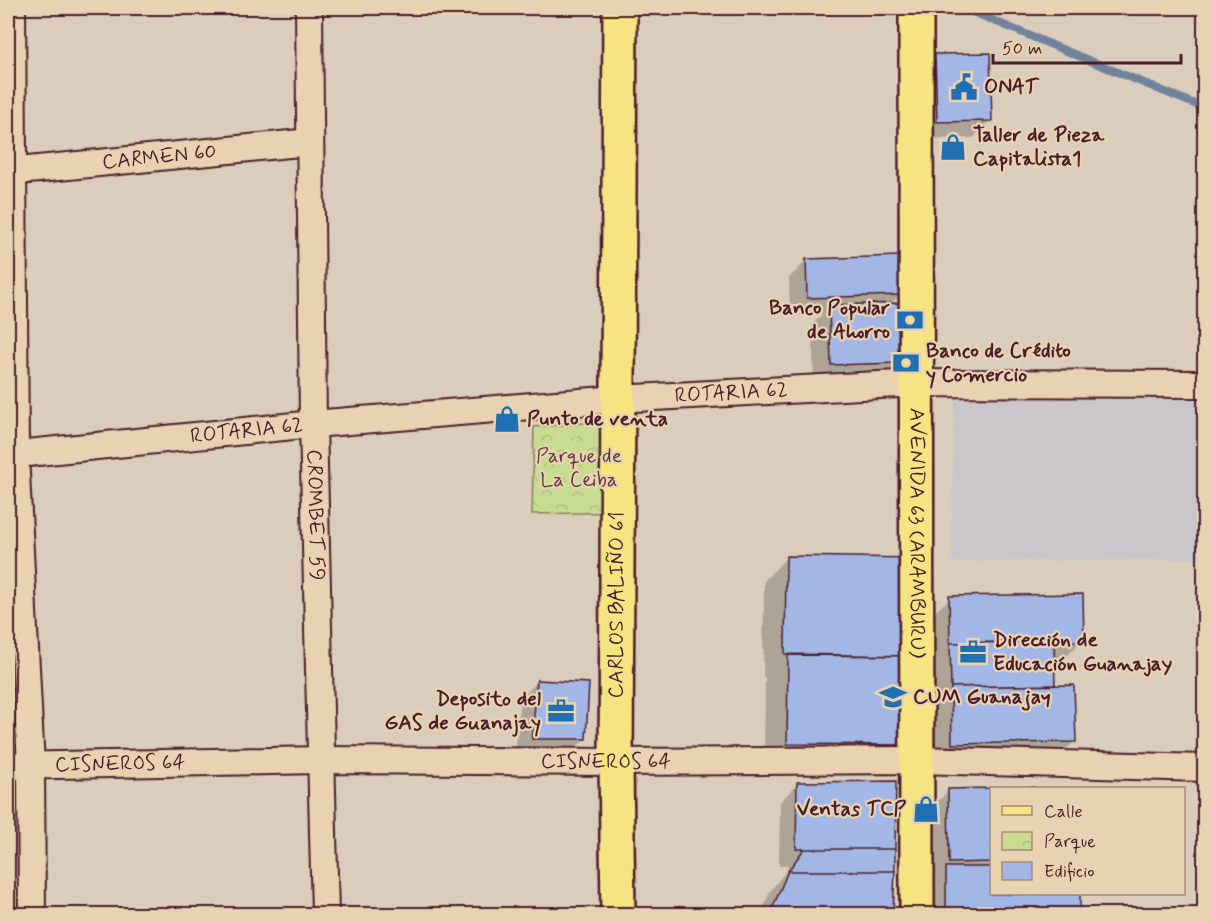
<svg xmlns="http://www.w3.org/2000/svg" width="1212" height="922" font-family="Mynerve,sans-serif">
<defs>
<pattern id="park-crowns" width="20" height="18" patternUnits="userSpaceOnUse" patternTransform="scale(1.5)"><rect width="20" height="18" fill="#c8dc91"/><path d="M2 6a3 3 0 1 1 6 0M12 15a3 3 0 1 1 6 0" fill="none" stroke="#adbc7d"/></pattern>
</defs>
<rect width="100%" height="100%" fill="#dacdbc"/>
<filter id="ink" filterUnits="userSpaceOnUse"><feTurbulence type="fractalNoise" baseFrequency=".0167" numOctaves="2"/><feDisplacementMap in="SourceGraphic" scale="12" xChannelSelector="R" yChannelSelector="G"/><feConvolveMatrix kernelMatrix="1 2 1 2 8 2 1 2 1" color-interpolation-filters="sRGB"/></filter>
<g filter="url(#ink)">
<path fill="#cac6c9" d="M1204,396V559L950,562L955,399Z"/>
<path fill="url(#park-crowns)" stroke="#897e5e" stroke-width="1.5" d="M624,420L623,512L532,514L534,427Z"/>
<path fill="#0003" d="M936,56L990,120L973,138L920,139L918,73Z
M807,260L900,295L889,305L900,363L882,380L814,382L812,324L823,314L790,315L789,278Z
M786,558L914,559L911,745L889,768L764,767L765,677H763L764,581Z
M950,598L1082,640L1065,658H1053L1054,686L1074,742L1056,759L935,761L932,615Z
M537,682L585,739L567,756H515L520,699Z
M797,784L894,871L892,914H761L770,891L790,866H779L780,802Z
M992,790V894H1078V914H935V880H932L931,808L948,791Z
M8,862H9L10,914H8Z"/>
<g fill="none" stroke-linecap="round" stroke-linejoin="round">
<path stroke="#70829c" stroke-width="8" d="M963,8L1204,108"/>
</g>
<path fill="#a3b7e6" stroke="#4a1f2b" stroke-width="1.5" d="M990,53L992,121L937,122L935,54Z
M901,256V295L807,298L806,259Z
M899,303L901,363L831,365L829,305Z
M786,556L915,558L914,656L785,654Z
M1083,594L1084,641L950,643L949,596Z
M1054,641L1055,685L951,687L950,643Z
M788,655L914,656L913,745L787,744Z
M537,680L589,683L586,739H532Z
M1074,685L1076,742L952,744L951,687Z
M896,781L895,849H796L797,782Z
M1035,787L992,788V862L949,863L948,789Z
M804,849H895V871H788Z
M8,860H11V914H8Z
M946,867H992V894H1080V914H946Z
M788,871H895L893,914H770Z"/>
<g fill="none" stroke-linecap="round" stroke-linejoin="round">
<defs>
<g id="minor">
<path d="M12,8L15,454L31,766L32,914"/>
<path id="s1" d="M309,8L313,424L325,914"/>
<path id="s2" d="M8,172L310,142"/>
<path id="s3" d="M8,455L313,424L617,399L917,383L1204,384"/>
<path id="s4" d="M8,766L320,760L616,762L917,760L1204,768"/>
</g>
<g id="primary">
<path id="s5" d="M916,8L917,914"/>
<path id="s6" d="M618,914L616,762L620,8"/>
</g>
</defs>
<use href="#minor" stroke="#4a1f2b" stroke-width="30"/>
<use href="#primary" stroke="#4a1f2b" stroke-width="38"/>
<use href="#minor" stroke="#e8d2b1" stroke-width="26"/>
<use href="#primary" stroke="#f6e381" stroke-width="33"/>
</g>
</g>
<defs>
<symbol id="civic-bare" viewBox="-9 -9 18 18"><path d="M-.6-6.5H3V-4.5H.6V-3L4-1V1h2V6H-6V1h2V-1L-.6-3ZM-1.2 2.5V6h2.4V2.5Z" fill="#1f6fb2" stroke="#e8d2b1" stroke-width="2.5" paint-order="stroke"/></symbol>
<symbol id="shop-bare" viewBox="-9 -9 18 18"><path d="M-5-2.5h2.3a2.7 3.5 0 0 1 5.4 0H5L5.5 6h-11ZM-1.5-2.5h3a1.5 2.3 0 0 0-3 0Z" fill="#1f6fb2" stroke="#e8d2b1" stroke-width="2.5" paint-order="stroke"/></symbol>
<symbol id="bank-bare" viewBox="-9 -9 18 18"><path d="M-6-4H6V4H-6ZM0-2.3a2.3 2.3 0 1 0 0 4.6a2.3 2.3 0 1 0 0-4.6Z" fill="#1f6fb2" stroke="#e8d2b1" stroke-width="2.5" paint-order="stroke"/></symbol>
<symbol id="office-bare" viewBox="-9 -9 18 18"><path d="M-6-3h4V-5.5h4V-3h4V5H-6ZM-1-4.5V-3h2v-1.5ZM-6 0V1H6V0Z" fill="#1f6fb2" stroke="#e8d2b1" stroke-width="2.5" paint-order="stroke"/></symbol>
<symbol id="university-bare" viewBox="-9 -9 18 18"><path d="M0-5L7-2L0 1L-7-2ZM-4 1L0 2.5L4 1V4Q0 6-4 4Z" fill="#1f6fb2" stroke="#e8d2b1" stroke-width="2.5" paint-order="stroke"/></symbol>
</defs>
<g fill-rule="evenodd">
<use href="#civic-bare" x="945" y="68" width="38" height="38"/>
<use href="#shop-bare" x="934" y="128" width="38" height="38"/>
<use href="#bank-bare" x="891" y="301" width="38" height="38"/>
<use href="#bank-bare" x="887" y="344" width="38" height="38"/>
<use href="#shop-bare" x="488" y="400" width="38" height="38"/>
<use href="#office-bare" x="954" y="633" width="38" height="38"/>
<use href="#university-bare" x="874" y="678" width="38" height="38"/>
<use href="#office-bare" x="542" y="692" width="38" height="38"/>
<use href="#shop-bare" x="907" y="790" width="38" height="38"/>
</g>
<g text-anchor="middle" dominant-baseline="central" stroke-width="4.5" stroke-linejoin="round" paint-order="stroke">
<g font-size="21" font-weight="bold" fill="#4a1f2b" stroke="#e8d2b1" text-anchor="start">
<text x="984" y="87">ONAT</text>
<text x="973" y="135">Taller de Pieza<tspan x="973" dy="24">Capitalista1</tspan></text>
<text x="890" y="308" text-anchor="end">Banco Popular<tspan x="890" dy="24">de Ahorro</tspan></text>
<text x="926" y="351">Banco de Crédito<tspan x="926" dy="24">y Comercio</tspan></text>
<text x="527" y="419">Punto de venta</text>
<text x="993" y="640">Dirección de<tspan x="993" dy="24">Educación Guanajay</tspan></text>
<text x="913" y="697">CUM Guanajay</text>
<text x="541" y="699" text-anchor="end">Deposito del<tspan x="541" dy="24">GAS de Guanajay</tspan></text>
<text x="906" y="809" text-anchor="end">Ventas TCP</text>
</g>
<g font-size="21" fill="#4a1f2b" stroke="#e8d2b1">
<text stroke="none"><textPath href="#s2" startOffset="152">CARMEN 60</textPath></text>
<text stroke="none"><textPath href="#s3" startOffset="726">ROTARIA 62</textPath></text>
<text stroke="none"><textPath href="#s3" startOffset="240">ROTARIA 62</textPath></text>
<text stroke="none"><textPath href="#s1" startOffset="507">CROMBET 59</textPath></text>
<text stroke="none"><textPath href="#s5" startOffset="525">AVENIDA 63 (ARAMBURU)</textPath></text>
<text stroke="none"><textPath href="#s6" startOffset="309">CARLOS BALIÑO 61</textPath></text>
<text stroke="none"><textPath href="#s4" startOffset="598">CISNEROS 64</textPath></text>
<text stroke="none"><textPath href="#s4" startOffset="112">CISNEROS 64</textPath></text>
</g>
<g font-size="21" fill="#5d3b3a" stroke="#e8d2b1">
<text x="579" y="456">Parque de<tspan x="579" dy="24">La Ceiba</tspan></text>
</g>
</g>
<rect width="1212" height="922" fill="none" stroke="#e8d2b1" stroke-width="30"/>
<rect x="15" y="15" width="1182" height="892" fill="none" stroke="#4a1f2b" stroke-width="2" filter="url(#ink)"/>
<rect x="990" y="787" width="195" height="108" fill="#e8d2b1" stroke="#a98a7b" stroke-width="1.5"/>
<rect x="1002" y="806" width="30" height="9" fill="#f6e381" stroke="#a98a7b" stroke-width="1.5"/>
<text x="1044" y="817" font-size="18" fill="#4a1f2b">Calle</text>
<rect x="1002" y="832" width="30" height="18" fill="url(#park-crowns)" stroke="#a98a7b" stroke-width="1.5"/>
<text x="1044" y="847" font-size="18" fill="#4a1f2b">Parque</text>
<rect x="1002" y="862" width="30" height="18" fill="#a3b7e6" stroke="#a98a7b" stroke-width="1.5"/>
<text x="1044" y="877" font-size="18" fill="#4a1f2b">Edificio</text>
<path d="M993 54v9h188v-9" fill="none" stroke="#4a1f2b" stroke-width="3"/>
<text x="1002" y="54" font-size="18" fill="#4a1f2b" stroke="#e8d2b1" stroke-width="4.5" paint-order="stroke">50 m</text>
</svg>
